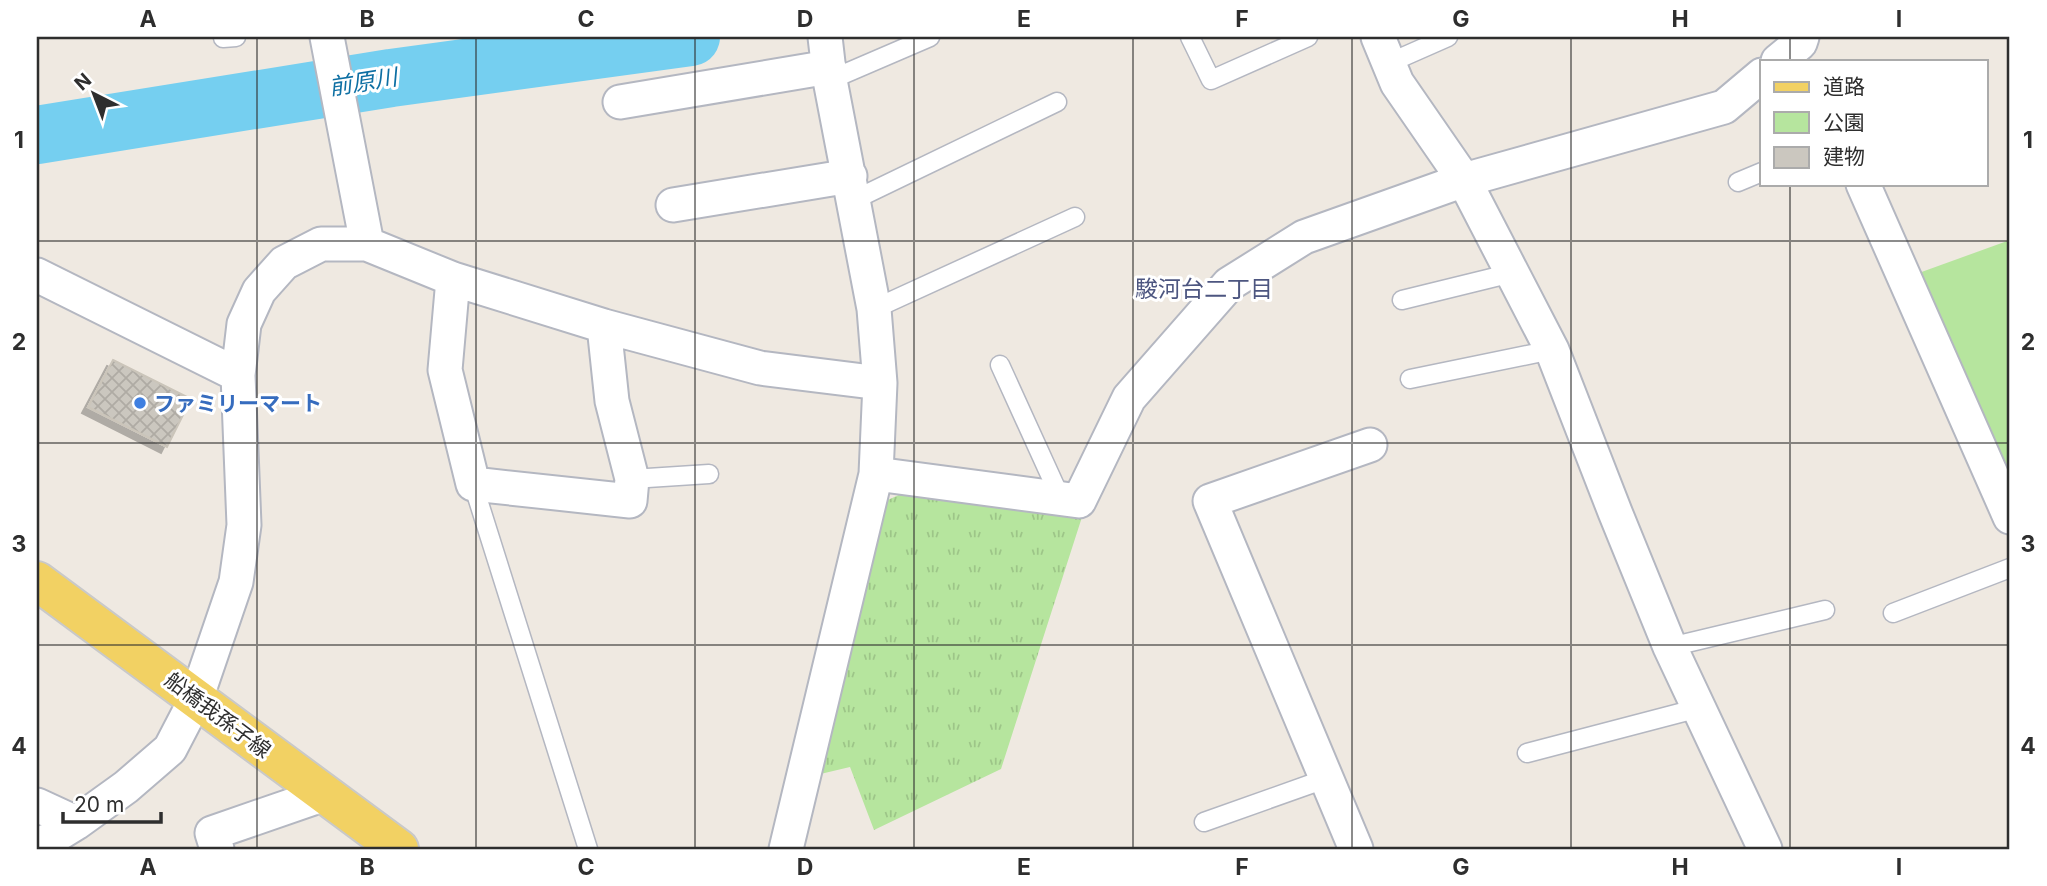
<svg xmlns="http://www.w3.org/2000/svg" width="2047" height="886" font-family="Inter,'Noto Sans JP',sans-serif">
<defs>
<pattern id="grass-tufts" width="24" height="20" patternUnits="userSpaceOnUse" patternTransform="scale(1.75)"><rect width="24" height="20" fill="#b6e59e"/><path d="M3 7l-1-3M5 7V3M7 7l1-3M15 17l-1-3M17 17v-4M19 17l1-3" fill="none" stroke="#9dc588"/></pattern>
<pattern id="building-cross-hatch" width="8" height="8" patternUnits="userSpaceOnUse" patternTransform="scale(1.75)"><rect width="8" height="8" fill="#cbc7bf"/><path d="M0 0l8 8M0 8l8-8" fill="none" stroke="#afaba4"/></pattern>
<filter id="shadow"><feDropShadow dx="-6" dy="6" stdDeviation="0" flood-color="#0004"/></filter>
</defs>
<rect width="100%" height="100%" fill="#efe9e1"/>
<path fill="url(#grass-tufts)" d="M903,493L1082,517L1001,769L874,830L850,767L812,776L877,505Z"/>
<path fill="#b6e59e" d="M2010,240V480L1916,274Z"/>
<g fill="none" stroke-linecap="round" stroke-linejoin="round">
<path stroke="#75cff0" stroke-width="58" d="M37,135L391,78L691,37"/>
</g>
<path fill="url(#building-cross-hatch)" stroke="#cbc5ba" stroke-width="2" filter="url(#shadow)" d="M113,360L191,399L167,447L88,407Z"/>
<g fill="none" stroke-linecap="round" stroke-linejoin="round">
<defs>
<path id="service" d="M1190,37L1211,80L1308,37
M223,38L236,37
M1389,63L1448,37
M830,80L930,37
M1738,182L1762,172
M854,200L1057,102
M1402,300L1512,273
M874,309L1075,217
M1000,365L1061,499
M1410,379L1552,350
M632,479L709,474
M473,484L588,849
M1893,613L2010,568
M1670,647L1825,610
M1527,753L1699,708
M1204,822L1325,779"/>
<path id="minor" d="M327,37L367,244
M1378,37L1397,83L1464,180L1552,350L1615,512L1670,647L1765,849
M1778,61L1800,43L1802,37
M620,102L829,67
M1863,184L2010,517
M673,205L850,176
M37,275L238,375
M453,279L445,370L473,484L630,501L632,479L612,401L604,326
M876,474L1079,501L1129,398L1229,284L1304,237L1464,180L1724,107L1762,75
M37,805L76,823
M37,847L76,823L126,787L170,749L196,699L236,582L244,525L238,375L244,324L259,291L284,263L321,244H367L453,279L604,326L760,368L880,383
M217,849L212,833L325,794
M786,849L876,474L880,383L874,309L830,80L825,37
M1356,849L1210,501L1370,445"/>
<path id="primary" d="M37,581L399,849"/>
</defs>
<use href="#service" stroke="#b4b7c1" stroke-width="21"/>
<use href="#minor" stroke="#b4b7c1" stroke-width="37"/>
<use href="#primary" stroke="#c9c9c9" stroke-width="42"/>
<use href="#service" stroke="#fff" stroke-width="18"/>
<use href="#minor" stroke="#fff" stroke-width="33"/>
<use href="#primary" stroke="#f2d163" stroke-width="38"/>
</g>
<path fill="none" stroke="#2e2e2e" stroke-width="2" stroke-opacity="0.55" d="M257,37V849M476,37V849M695,37V849M914,37V849M1133,37V849M1352,37V849M1571,37V849M1790,37V61M1790,184V849M37,241H2010M37,443H2010M37,645H2010"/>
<circle fill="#3f7fe0" stroke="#fff" stroke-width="2.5" cx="140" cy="403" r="7"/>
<g text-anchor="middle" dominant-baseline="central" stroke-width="6" stroke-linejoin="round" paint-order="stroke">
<g font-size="21" font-weight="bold" fill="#366cbe" stroke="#fff" text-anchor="start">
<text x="154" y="403">ファミリーマート</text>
</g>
<g font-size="21" fill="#2e2e2e" stroke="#fff">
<text transform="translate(218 715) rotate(37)">船橋我孫子線</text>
</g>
<g font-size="23" font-style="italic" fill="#0d6fa3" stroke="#fff">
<text transform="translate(363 82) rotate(-9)">前原川</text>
</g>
<g font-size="23" fill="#4d5680" stroke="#fff">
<text x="1204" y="289">駿河台二丁目</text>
</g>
</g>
<rect width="2047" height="886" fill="none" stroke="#ffffff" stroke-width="77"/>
<rect x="1760" y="60" width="228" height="126" fill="#ffffff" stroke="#ababab" stroke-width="2"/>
<rect x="1774" y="82" width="35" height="10" fill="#f2d163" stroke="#ababab" stroke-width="2"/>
<text x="1823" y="94" font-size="21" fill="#2e2e2e">道路</text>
<rect x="1774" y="112" width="35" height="21" fill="#b6e59e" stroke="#ababab" stroke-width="2"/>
<text x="1823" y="130" font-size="21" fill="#2e2e2e">公園</text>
<rect x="1774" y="147" width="35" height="21" fill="#cbc7bf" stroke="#ababab" stroke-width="2"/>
<text x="1823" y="164" font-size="21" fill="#2e2e2e">建物</text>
<g transform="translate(94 94) rotate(318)" stroke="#ffffff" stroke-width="5" paint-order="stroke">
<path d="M0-5L12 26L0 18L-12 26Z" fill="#2e2e2e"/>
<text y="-10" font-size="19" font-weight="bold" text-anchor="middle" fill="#2e2e2e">N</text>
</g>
<path d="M63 812v10h98v-10" fill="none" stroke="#2e2e2e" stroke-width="3.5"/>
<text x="74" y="812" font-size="21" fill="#2e2e2e" stroke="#ffffff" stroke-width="5" paint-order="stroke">20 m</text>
<rect x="38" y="38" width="1970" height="810" fill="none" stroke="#2e2e2e" stroke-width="2.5"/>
<g font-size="23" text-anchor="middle" font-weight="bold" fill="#2e2e2e">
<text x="148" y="27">A</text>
<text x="367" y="27">B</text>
<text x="586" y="27">C</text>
<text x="805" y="27">D</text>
<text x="1024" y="27">E</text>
<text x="1242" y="27">F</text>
<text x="1461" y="27">G</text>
<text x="1680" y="27">H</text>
<text x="1899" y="27">I</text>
<text x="19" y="148">1</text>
<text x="2028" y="148">1</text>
<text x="19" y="350">2</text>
<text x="2028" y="350">2</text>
<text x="19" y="552">3</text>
<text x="2028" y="552">3</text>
<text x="19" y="754">4</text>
<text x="2028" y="754">4</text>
<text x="148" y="875">A</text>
<text x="367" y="875">B</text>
<text x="586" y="875">C</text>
<text x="805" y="875">D</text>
<text x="1024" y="875">E</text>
<text x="1242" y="875">F</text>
<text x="1461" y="875">G</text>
<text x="1680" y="875">H</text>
<text x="1899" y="875">I</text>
</g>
</svg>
